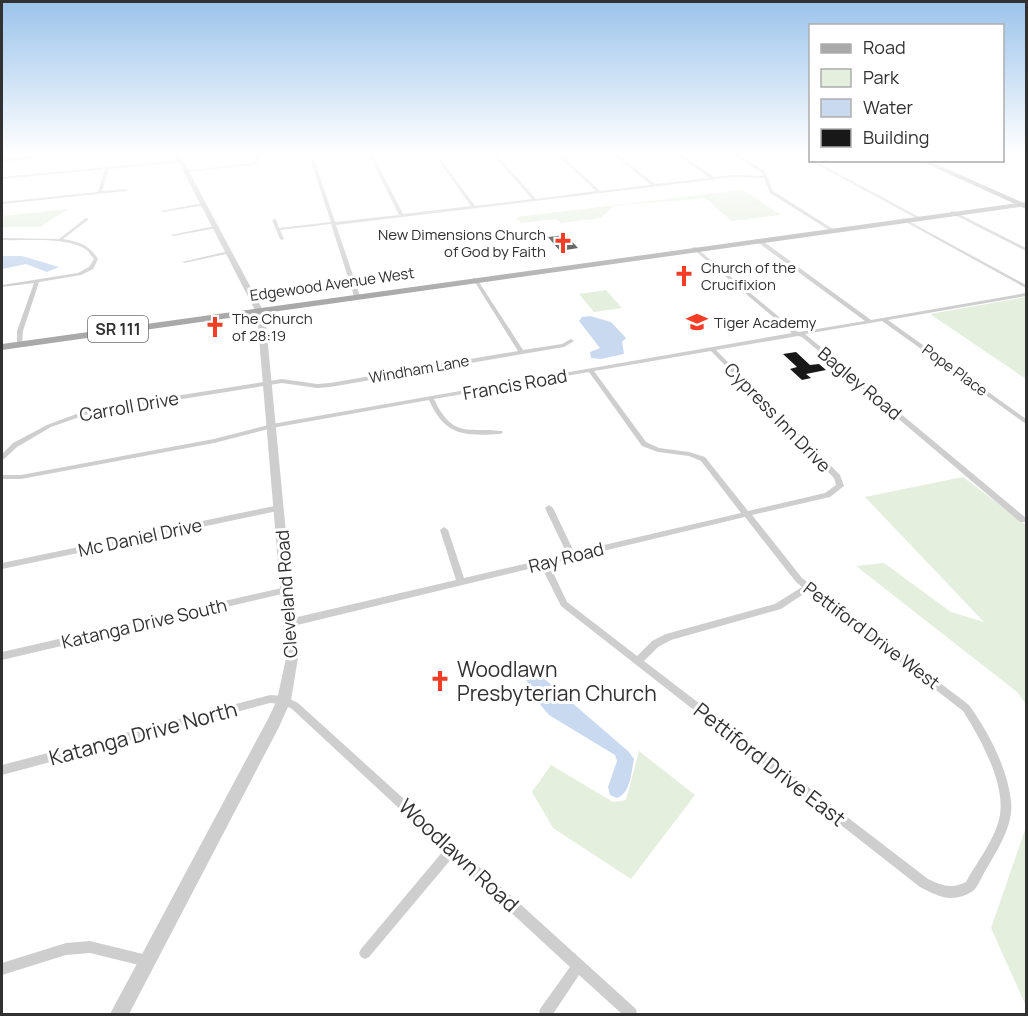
<svg xmlns="http://www.w3.org/2000/svg" width="1028" height="1016" font-family="Manrope,sans-serif">
<rect width="100%" height="100%" fill="#fff"/>
<path fill="#e4efde" d="M743,190L781,215L732,221L705,198L613,206L601,218L561,223L556,219L521,223L516,217Z
M68,209L40,227H2V216Z
M606,290L622,308L594,312L579,294Z
M1026,297V379L930,314Z
M963,477L1026,525V704L1017,692L856,566L884,563L951,612L984,622L865,497Z
M639,751L695,795L631,879L553,828L532,792L551,765L613,802L626,800Z
M1026,827V1006L991,928Z"/>
<path fill="#c9d9f0" d="M2,256H22L59,267L47,272L26,264L2,269Z
M590,316L611,322L626,338L622,342L624,354L601,359L591,358L590,352L600,348L579,321L582,317Z
M521,663H526L629,752L634,759C631,772 631,793 617,798L610,795L608,787L617,761L615,755L549,715L539,703L520,669Z"/>
<path fill="#181818" d="M566,235L578,248L560,251L548,237Z
M796,352L810,365L819,364L826,370L806,374L811,378L802,380L790,369L797,367L783,354Z"/>
<g fill="none" stroke-linecap="round" stroke-linejoin="round">
<path fill="#cecece" fill-rule="evenodd" d="M255,153H259L260,160L253,165L186,172L184,171L252,163L256,160Z
M308,153H312L335,222L399,215L368,153H372L403,214L471,206L433,153H436L475,206L532,199L492,153H495L536,199L596,191L555,153H559L600,191L651,185L612,153H616L655,184L710,178L675,153H679L714,177L734,175L763,176L762,173L732,153H736L765,171L773,191L833,229L829,230L770,193L764,178L734,177L336,225L360,296L357,298L354,296L331,224L280,230L284,239L282,240L280,239L272,220L276,219L279,228L331,222Z
M795,153H799L810,159V160H813L919,217L916,218Z
M181,160L182,162L109,169L102,191L127,189L128,190L126,191L2,204V202L98,192L105,169L2,179V177Z
M204,203L206,204L205,205L163,212L161,211Z
M951,211H953L1026,248V251L951,213Z
M86,218L89,219L63,239C80,242 89,245 98,259L93,269L81,275L39,282L23,331L22,344L19,346L17,345V331L34,283L2,287V285L78,273L89,267L94,259C92,257 89,253 88,251C71,236 24,241 2,240V238L59,239Z
M903,218L1026,285V288L902,220V218Z
M215,226H217V228L173,236L171,235Z
M756,239H760L871,320L1026,293V296L888,320L1026,419V424L882,321L805,334L1026,518V522H1020L802,337L798,336L716,350L840,475L844,486L830,497L752,515L802,578L969,705C989,733 1007,767 1011,801C1014,826 996,852 984,873C981,878 979,884 975,889C971,893 964,896 959,897C945,901 932,893 920,887L561,606L541,566L289,627L286,626L285,623L286,620L289,619L456,580L440,530L444,527L448,530L464,578L567,554L545,508L549,505L553,508L574,552L741,513L701,461L689,456L658,452L642,446L589,372L434,399C453,439 467,427 502,431L503,432L502,433L500,434C464,436 445,436 429,400L272,428L214,443L21,479H2V475H21L214,439L272,424L792,333L693,249V247H695L796,331L799,332L865,321L756,241ZM711,351L834,478L836,485L825,493L748,511L705,457L689,452L659,448L646,442L594,371ZM745,517L796,582L802,587L775,604L666,634L652,641L637,656L567,602L549,564ZM808,591L963,711C980,738 1005,782 1000,815C996,838 977,862 966,882C953,889 941,886 928,879L644,661L658,647L671,640L781,609Z
M229,251L231,252V253L184,263L182,262Z
M473,278L477,279L523,350L562,344L571,339L574,341L564,347L330,387L317,388L282,383L88,414L51,427L17,447L4,459H2V454L13,443L47,425L87,410L282,379L317,384L330,383L518,351L473,279Z
M279,505L283,508L282,510L2,569V563Z
M286,587L289,588L290,590L289,592L286,593L2,660V652Z
M270,695L284,696L298,703L636,1009L637,1014H622L579,975L553,1014H539L540,1009L570,967L452,858L369,957L365,959L361,957L359,953L361,949L444,850L292,709L283,704L270,703L2,775V765Z
M90,941L147,955L151,957L153,961L151,965L147,967L90,953L66,955L2,975V963L66,943Z"/>
<path fill="#cecece" fill-rule="evenodd" d="M62,153H82L2,162V159Z
M174,153H179L265,314L298,658L291,700L279,727L129,1014H110L269,717L277,700L286,658L257,314Z"/>
<path fill="#a9a9a9" fill-rule="evenodd" d="M1026,202V206L2,350V344Z"/>
<path fill="#a0a0a0" fill-rule="evenodd" d="M918,160H927L1026,204V209Z"/>
</g>
<linearGradient id="sky" x2="0" y2="1"><stop stop-color="#9bc3eb"/><stop offset="0.52" stop-color="#fff"/><stop offset="1" stop-color="#fff" stop-opacity="0"/></linearGradient>
<rect width="1028" height="296" fill="url(#sky)"/>
<defs>
<symbol id="church-bare" viewBox="-9 -9 18 18"><path d="M-1.2-6h2.4v3.5h3.3v2.4h-3.3V6h-2.4V-.1h-3.3v-2.4h3.3Z" fill="#f43d27" stroke="#fff" stroke-width="2.5" paint-order="stroke"/></symbol>
<symbol id="school-bare" viewBox="-9 -9 18 18"><path d="M0-5L7-2L0 1L-7-2ZM-4 1L0 2.5L4 1V4Q0 6-4 4Z" fill="#f43d27" stroke="#fff" stroke-width="2.5" paint-order="stroke"/></symbol>
</defs>
<g fill-rule="evenodd">
<use href="#church-bare" x="548" y="228" width="30" height="30"/>
<use href="#church-bare" x="669" y="261" width="30" height="30"/>
<use href="#school-bare" x="682" y="307" width="30" height="30"/>
<use href="#church-bare" x="200" y="312" width="30" height="30"/>
<use href="#church-bare" x="425" y="666" width="30" height="30"/>
</g>
<g text-anchor="middle" dominant-baseline="central" stroke-width="6" stroke-linejoin="round" paint-order="stroke">
<g font-size="15" fill="#313131" stroke="#fff" text-anchor="start">
<text x="546" y="234" text-anchor="end">New Dimensions Church<tspan x="546" dy="17">of God by Faith</tspan></text>
<text x="701" y="267">Church of the<tspan x="701" dy="17">Crucifixion</tspan></text>
<text x="232" y="318">The Church<tspan x="232" dy="17">of 28:19</tspan></text>
<text x="714" y="322">Tiger Academy</text>
</g>
<g font-size="15" fill="#313131" stroke="#fff">
<text transform="translate(332 284) rotate(-8)">Edgewood Avenue West</text>
<text transform="translate(419 369) rotate(-10)">Windham Lane</text>
<text transform="translate(955 370) rotate(36)">Pope Place</text>
</g>
<rect fill="#fff" stroke="#6f6f6f" stroke-width="1.5" x="88" y="316" width="60" height="26" rx="4.5"/>
<g font-size="16" font-weight="bold" fill="#313131">
<text x="118" y="329">SR 111</text>
</g>
<g font-size="18" fill="#313131" stroke="#fff">
<text transform="translate(860 383) rotate(40)">Bagley Road</text>
<text transform="translate(515 384) rotate(-10)">Francis Road</text>
<text transform="translate(129 406) rotate(-10)">Carroll Drive</text>
<text transform="translate(778 417) rotate(46)">Cypress Inn Drive</text>
<text transform="translate(140 537) rotate(-12)">Mc Daniel Drive</text>
<text transform="translate(566 557) rotate(-14)">Ray Road</text>
<text transform="translate(286 594) rotate(-94)">Cleveland Road</text>
<text transform="translate(144 623) rotate(-13)">Katanga Drive South</text>
<text transform="translate(872 635) rotate(37)">Pettiford Drive West</text>
</g>
<g font-size="21" fill="#313131" stroke="#fff" text-anchor="start">
<text x="457" y="669">Woodlawn<tspan x="457" dy="24">Presbyterian Church</tspan></text>
</g>
<g font-size="21" fill="#313131" stroke="#fff">
<text transform="translate(143 733) rotate(-15)">Katanga Drive North</text>
<text transform="translate(770 764) rotate(38)">Pettiford Drive East</text>
<text transform="translate(459 855) rotate(43)">Woodlawn Road</text>
</g>
</g>
<rect width="1028" height="1016" fill="none" stroke="#313131" stroke-width="6"/>
<rect x="809" y="24" width="195" height="138" fill="#ffffff" stroke="#adadad" stroke-width="1.5"/>
<rect x="821" y="44" width="30" height="9" fill="#a9a9a9" stroke="#adadad" stroke-width="1.5"/>
<text x="863" y="54" font-size="18" fill="#313131">Road</text>
<rect x="821" y="69" width="30" height="18" fill="#e4efde" stroke="#adadad" stroke-width="1.5"/>
<text x="863" y="84" font-size="18" fill="#313131">Park</text>
<rect x="821" y="99" width="30" height="18" fill="#c9d9f0" stroke="#adadad" stroke-width="1.5"/>
<text x="863" y="114" font-size="18" fill="#313131">Water</text>
<rect x="821" y="129" width="30" height="18" fill="#181818" stroke="#adadad" stroke-width="1.5"/>
<text x="863" y="144" font-size="18" fill="#313131">Building</text>
</svg>
